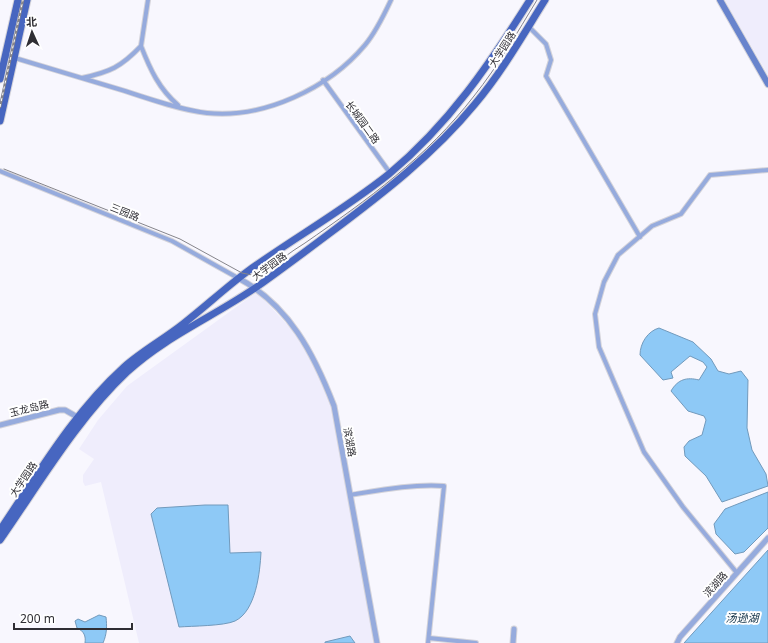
<svg xmlns="http://www.w3.org/2000/svg" width="768" height="643" font-family="'Noto Sans','Noto Sans SC',sans-serif">
<rect width="100%" height="100%" fill="#f8f7fe"/>
<path fill="#efedfc" d="M725,0H768V75L731,11Z
M257,292L294,332L316,367L334,413L376,643H139L101,482L85,486L83,482V475L94,459L79,449L98,420L127,386Z"/>
<path fill="#8ec9f6" stroke="#729abc" d="M659,328L693,342L711,359L718,371L729,374L741,371L748,380L747,428L752,450L766,474L768,486L722,502L706,476L685,456L684,447L689,441L702,435L706,420L704,416L688,411L671,391C678,379 687,377 699,380L707,367L703,362L690,356L671,372L673,378L663,380L640,355C640,343 648,331 659,328Z
M768,492V528L744,552L735,554L716,534L714,524L725,509Z
M205,505H228L230,553L261,552C260,572 256,611 235,621C224,626 192,626 179,627L151,514L157,508Z
M768,550V643H684Z
M99,615L106,617C107,626 107,634 103,643H85C86,636 84,631 77,628L75,621L78,619L85,622Z
M350,636L355,643H325V642Z"/>
<g fill="none" stroke-linecap="round" stroke-linejoin="round">
<defs>
<path id="minor" d="M528,26L546,44L551,60L546,76L640,237
M141,46L148,0
M5,55C45,67 85,79 125,91C149,99 181,110 207,113C264,119 329,88 365,45C376,32 384,15 391,0
M82,78C110,72 121,67 141,46C150,69 159,89 178,105
M323,80L390,173
M0,171L172,241L238,278
M350,495C381,490 412,484 444,486L428,643
M737,573L683,507L644,452L599,347L595,314L604,282L618,255L652,226L681,214L710,175L768,170
M429,638L476,643"/>
<path id="tertiary" d="M238,278C289,305 314,354 334,406L377,643
M0,425L59,410H65L79,418
M513,643L514,629
M677,643L680,637L768,538"/>
<path id="secondary" d="M720,0L768,84"/>
<path id="primary" d="M0,79L18,0
M0,121L27,0
M0,530C38,474 73,413 124,367C142,351 164,339 183,324C205,307 225,288 248,271C294,238 344,210 389,174C449,124 489,65 530,0
M0,540C39,484 78,418 127,372C166,336 215,316 258,286C282,269 306,251 330,233C382,194 433,155 475,104C502,72 523,35 545,0"/>
</defs>
<use href="#minor" stroke="#d4d3da" stroke-width="6"/>
<use href="#tertiary" stroke="#d4d3da" stroke-width="7"/>
<use href="#secondary" stroke="#d4d3da" stroke-width="8"/>
<use href="#primary" stroke="#d4d3da" stroke-width="9"/>
<use href="#minor" stroke="#96abdd" stroke-width="4"/>
<use href="#tertiary" stroke="#96abdd" stroke-width="5"/>
<use href="#secondary" stroke="#6884cd" stroke-width="6"/>
<use href="#primary" stroke="#4766c0" stroke-width="7"/>
<path stroke="#86858b" stroke-width="1" d="M4,169L180,239L242,273L252,275L262,273C277,263 290,252 305,243C367,200 427,157 474,96C498,66 517,33 537,0"/>
<defs>
<path id="rail" d="M0,107L23,0"/>
</defs>
<use href="#rail" stroke="#86858b" stroke-width="2.5"/>
<use href="#rail" stroke="#fff" stroke-width="1" stroke-dasharray="3" stroke-linecap="butt"/>
</g>
<g text-anchor="middle" dominant-baseline="central" stroke-width="4" stroke-linejoin="round" paint-order="stroke">
<g font-size="10" fill="#2f2e34" stroke="#fff">
<text transform="translate(502 49) rotate(-57)">大学园路</text>
<text transform="translate(363 122) rotate(54)">长城园二路</text>
<text transform="translate(125 212) rotate(22)">三园路</text>
<text transform="translate(269 266) rotate(-36)">大学园路</text>
<text transform="translate(29 408) rotate(-14)">玉龙岛路</text>
<text transform="translate(350 442) rotate(80)">滨湖路</text>
<text transform="translate(23 479) rotate(-56)">大学园路</text>
<text transform="translate(715 584) rotate(-48)">滨湖路</text>
</g>
<g font-size="11" font-style="italic" fill="#0a2c42" stroke="#fff">
<text x="742" y="617">汤逊湖</text>
</g>
</g>
<g transform="translate(32 32) rotate(357)" stroke="#ffffff" stroke-width="3" paint-order="stroke">
<path d="M0-3L7 15L0 10L-7 15Z" fill="#2f2e34"/>
<text y="-6" font-size="11" font-weight="bold" text-anchor="middle" fill="#2f2e34">北</text>
</g>
<path d="M14 623v6h118v-6" fill="none" stroke="#2f2e34" stroke-width="2"/>
<text x="20" y="623" font-size="12" fill="#2f2e34" stroke="#ffffff" stroke-width="3" paint-order="stroke">200 m</text>
</svg>
